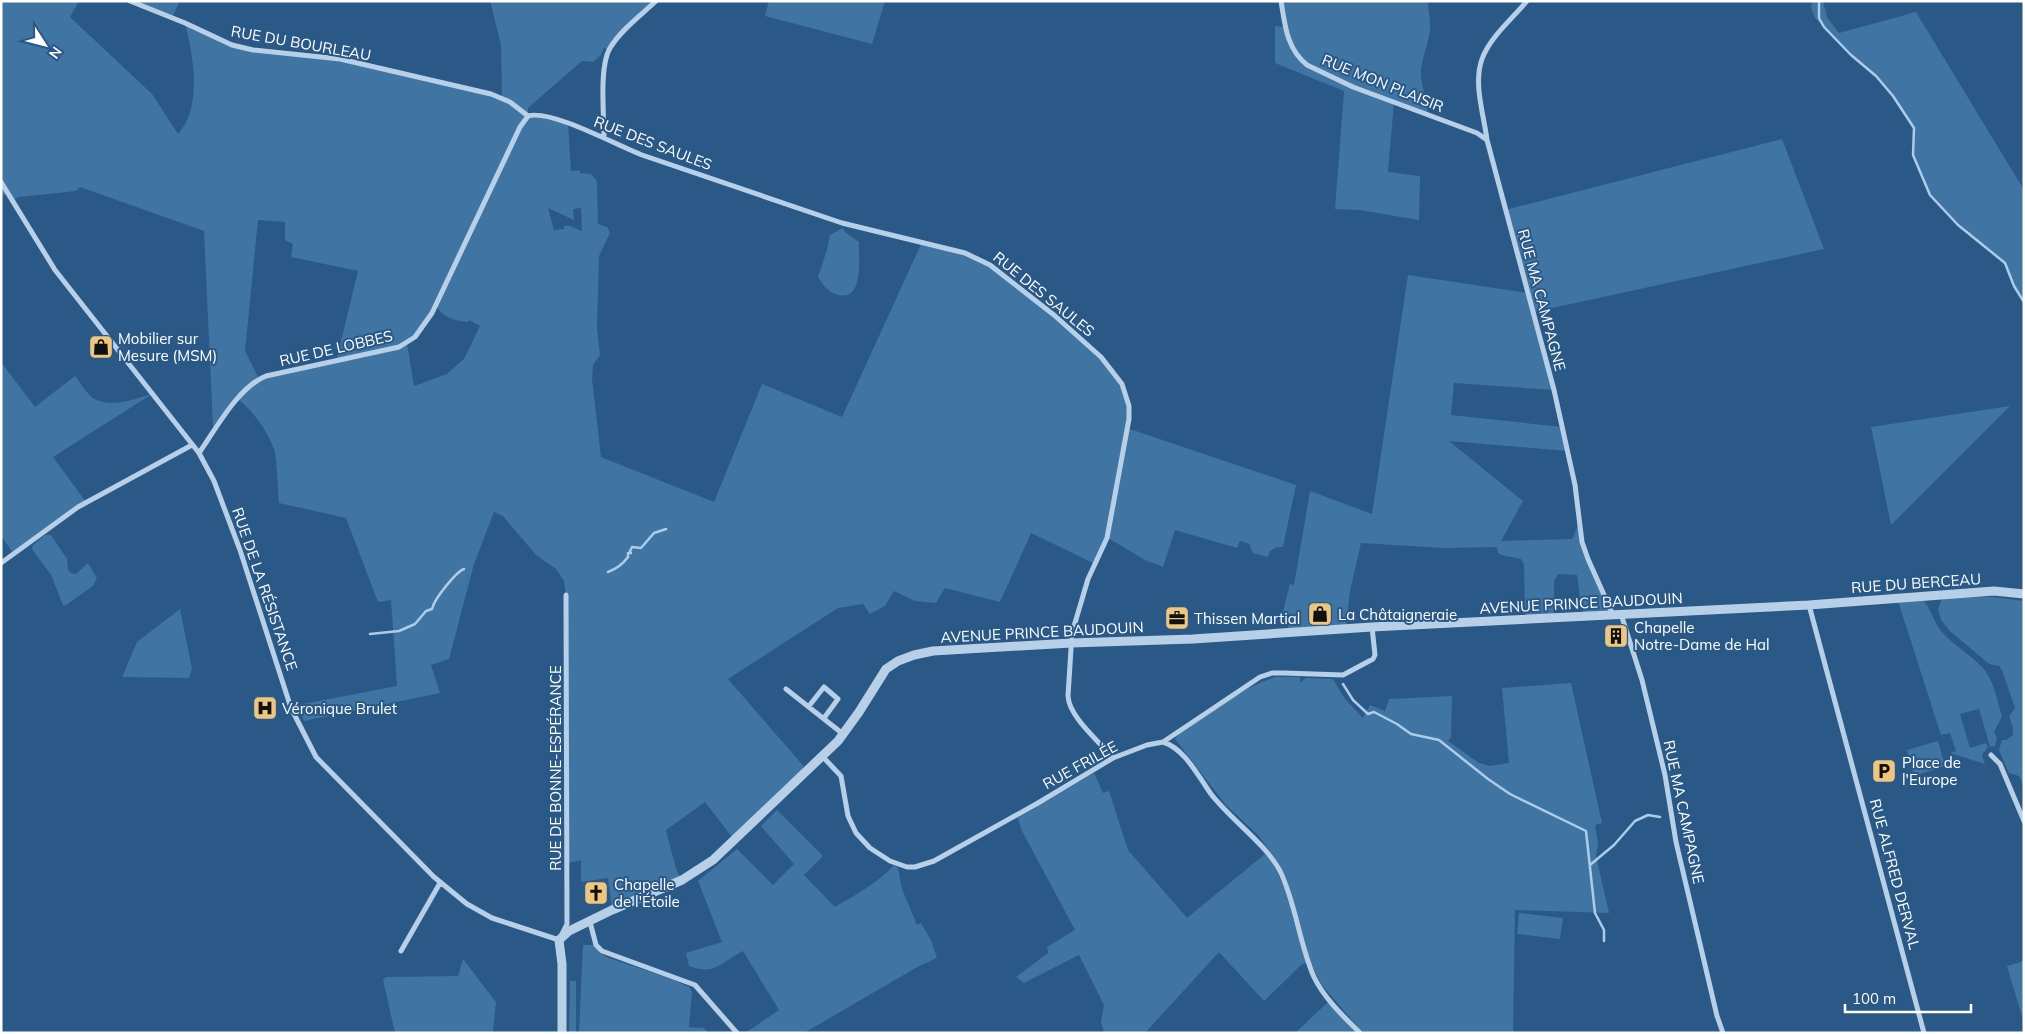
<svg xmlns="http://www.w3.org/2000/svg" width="2025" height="1034" font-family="Mulish,sans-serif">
<rect width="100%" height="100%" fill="#2a5987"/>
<path fill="#3f74a3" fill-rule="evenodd" d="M1,1H79L70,17L152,94L178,134C203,107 193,55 185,23L232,45L314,55L502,97L501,45L490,1H655L621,34L609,50L604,48L601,55L593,62L582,61L528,108V116L534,114L568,124L571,171L580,170V173L591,174L597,181L598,224L607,227L610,233L599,256L597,327L600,355L593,365L592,379L601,457L714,502L762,384L842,417L922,242L965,253L990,265L1054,315L1101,357L1127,395V428L1296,485L1283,547H1277L1270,551L1268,557L1253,553L1249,544L1240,541L1237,548L1175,530L1163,567L1145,560L1108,538L1095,564L1031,533L1000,602L945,588L936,603L915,601L894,591L885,606L870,614L863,604L838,608L728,679L807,770L735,841L705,802L666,830L676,869L682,880L612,910L608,878L581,882V860L567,863L566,595L564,581L556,569L536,555L503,516L494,512L474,564L449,659L431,665L440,693L304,721L298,705L397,686L391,600L378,602L346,518L279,503C278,489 277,460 274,449C267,430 253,411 238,399L216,429L213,426L204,231L80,187L76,191L19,197L12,201L8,193L1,197ZM548,208L574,220L573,209L581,208L582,231L570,226H564V229L554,230ZM258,220L285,222V240L293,244L291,257L358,271L336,362L259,379L245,351ZM436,305C442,317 454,321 468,322L469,320L480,326L464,359L447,374L414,386L407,343L421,330Z
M130,1H180L172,18Z
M769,1H885L872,44L765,16Z
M1281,1H1428C1428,10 1431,20 1430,29C1429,43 1422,57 1421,71C1420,86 1429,100 1427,114L1394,102L1388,172L1420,176L1419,220L1359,210L1335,209L1344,91L1275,63V26L1284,27Z
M1812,1H1823L1827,17L1839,33L1916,12L2024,190V302L2014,286L2005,263L1958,225L1930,195L1913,155L1914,128L1893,96L1876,76L1851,55L1815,18L1811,8Z
M1782,139L1824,249L1534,312L1554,390L1454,383L1451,415L1562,427L1568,451L1449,441L1523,501L1501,541L1572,539L1579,523L1582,542L1613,615L1584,614L1581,605L1577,575L1558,574L1554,581V618L1529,619L1525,613L1524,564L1521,559L1501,555L1498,553L1497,547L1444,548L1361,543L1350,591L1346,628L1287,632L1290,615L1283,611L1290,584L1294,585L1310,491L1372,514L1408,275L1528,293L1505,210Z
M843,228L845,232L859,242C858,256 865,301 838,295C829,293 822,284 818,277L827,250L830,235Z
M1,362L35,407L75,376C80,382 86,393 93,398C110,409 135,399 152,394L53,457L86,502L14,554L1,536Z
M2010,406L1891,525L1871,427Z
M45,535H51L67,559L68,570L71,573L76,574L88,563L97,578L93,586L66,605H63L51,575L32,549L33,545Z
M1943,597H1993L2024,601V787L2019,776L2009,773L1999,750L2002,740H2006L2013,735V728L2009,716L2015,708L2002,670L1999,666L1989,664L1950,631L1941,620L1938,609Z
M1922,599C1931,608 1933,620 1940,630C1952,644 1968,653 1981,666C1994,679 1997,700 2002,716L1994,732L1997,738L1995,746L1990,747L1979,709L1960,714L1970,748L1986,743L1988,747L1982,755L1985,764L1950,753L1956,751L1950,733L1941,735L1898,601Z
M180,609L192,669L189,678L122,677L137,642Z
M1275,677H1300V683L1306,678L1333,679L1345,699L1363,718L1370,705L1385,711L1389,699L1452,696L1451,737L1448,741L1479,763L1490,766L1509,763L1502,688L1571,683L1602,823L1595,825L1598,843L1596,856L1609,913L1515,910L1513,1033H1363L1321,984L1310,961L1289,887L1280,865L1258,835L1226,805L1175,739L1179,733C1210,713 1240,689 1275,677Z
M1938,741L1945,766L1914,776L1907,750Z
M1094,773L1103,793L1109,791L1128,850L1187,918L1265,854C1291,885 1292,927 1307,963L1301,965L1264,1001L1219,952L1145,1033H1104L1101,1022L1104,1005L1079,955L1024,983L1016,977L1048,953L1047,947L1075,930L1021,829L1018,818Z
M777,810L823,856L804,875L835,907C855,895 878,883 894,865L898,868L902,889L917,925L921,923L931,940L937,958L919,966L804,1033H745L779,1010L743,951C721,962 715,976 689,966L686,953L722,942L698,881L737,849L773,885L794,864L761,826Z
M1519,913L1563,918L1560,939L1517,934Z
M583,945H594L600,953L606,957L674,980L689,987L692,992L689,1027L704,1028L709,1033H579Z
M463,959L496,1002L493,1033H395L383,980L386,977L458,976Z
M2024,961V1023L2007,966Z
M570,981H576V1033H569Z
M1328,1002L1357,1033H1295Z"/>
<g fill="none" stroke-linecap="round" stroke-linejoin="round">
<path stroke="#accce8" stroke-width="2.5" d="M1819,1V18L1824,27L1851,55L1876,76L1893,96L1914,128L1913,155L1930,195L1958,225L2005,263L2014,286L2024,302
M608,572C616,569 623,564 628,557V553H631L630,551L632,547L641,548L654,533L666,529
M370,634L399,631L415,624L426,611L432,609C434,599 456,572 464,569
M1343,684L1353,700L1368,714L1374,712L1397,724L1411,734L1439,740L1488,779L1510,794L1586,831L1595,913L1604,930V941
M1590,865L1614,845L1635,821L1648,815L1660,817"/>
<path stroke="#b7d0e8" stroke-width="5" d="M130,1L185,23L232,45L253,50L340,59L491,94L510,102L528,116
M1281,1C1285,26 1287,49 1307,65L1353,87L1477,133L1487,140
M1527,1C1512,19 1490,37 1482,59C1473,84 1484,115 1487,140L1554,390L1575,485L1582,542L1588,559L1613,615
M528,116C551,109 618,146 642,155L842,223L965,253L990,265L1054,315L1101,357L1122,384L1129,406V419L1107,538L1088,579L1072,633L1068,696C1069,717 1099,741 1113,758
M604,136C604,115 599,66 610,48C621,30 640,16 656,1
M1,182L55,270L199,453L214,481L240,550L291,708L316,757L434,877L467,904L492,918L559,940L567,924L566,595
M199,453C216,429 238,387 266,376L399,347L415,337L432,313L520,127L528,116
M1,563L78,507L192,445
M1809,605L1924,1033
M1621,614L1642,680L1665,775L1676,842L1717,1016L1723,1033
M786,689L843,734
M809,706L824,687L838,699L824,718
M1163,742C1185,749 1198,776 1211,794C1231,820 1266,844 1280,871C1296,904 1299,943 1314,977C1324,998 1343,1016 1360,1033
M1991,755L2000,764L2024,821
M822,756L841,776L848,816L856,833L870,848L890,861L907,867H915L934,861L1038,803L1113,758L1147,745L1163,742L1260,677L1272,673H1284L1343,675L1373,659L1375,655L1372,627
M590,922L596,945L602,951L695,985L737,1033
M401,951L440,883"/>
<path stroke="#b7d0e8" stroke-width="9" d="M562,1033V964L559,940L569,931L612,910L682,880L713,860L838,741L859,712L886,669L898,661L914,655L933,651L1071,643L1193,639L1372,627L1809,605L1994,591L2024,594"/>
</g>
<defs>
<symbol id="shop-square" viewBox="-11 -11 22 22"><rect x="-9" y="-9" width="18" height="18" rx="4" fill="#eec67f" stroke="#2a5987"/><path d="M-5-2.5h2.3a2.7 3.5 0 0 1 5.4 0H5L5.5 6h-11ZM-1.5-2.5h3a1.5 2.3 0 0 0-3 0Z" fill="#111"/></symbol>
<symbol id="office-square" viewBox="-11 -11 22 22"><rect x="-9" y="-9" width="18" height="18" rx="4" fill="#eec67f" stroke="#2a5987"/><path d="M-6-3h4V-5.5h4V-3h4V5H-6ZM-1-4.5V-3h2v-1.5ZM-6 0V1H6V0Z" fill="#111"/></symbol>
<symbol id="building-square" viewBox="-11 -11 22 22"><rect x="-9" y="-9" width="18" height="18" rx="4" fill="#eec67f" stroke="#2a5987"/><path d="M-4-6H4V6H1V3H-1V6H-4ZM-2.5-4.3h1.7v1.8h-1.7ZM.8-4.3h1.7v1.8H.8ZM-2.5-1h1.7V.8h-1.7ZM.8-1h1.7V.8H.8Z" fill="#111"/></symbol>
<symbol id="hospital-square" viewBox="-11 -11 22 22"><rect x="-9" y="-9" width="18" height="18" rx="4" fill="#eec67f" stroke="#2a5987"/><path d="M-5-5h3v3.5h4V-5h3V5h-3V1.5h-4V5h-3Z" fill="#111"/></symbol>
<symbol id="parking-square" viewBox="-11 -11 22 22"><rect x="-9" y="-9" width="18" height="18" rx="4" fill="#eec67f" stroke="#2a5987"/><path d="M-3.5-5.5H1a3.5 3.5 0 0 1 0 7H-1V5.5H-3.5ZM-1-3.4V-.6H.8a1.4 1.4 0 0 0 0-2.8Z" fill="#111"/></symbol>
<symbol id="church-square" viewBox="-11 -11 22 22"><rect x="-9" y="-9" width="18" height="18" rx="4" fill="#eec67f" stroke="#2a5987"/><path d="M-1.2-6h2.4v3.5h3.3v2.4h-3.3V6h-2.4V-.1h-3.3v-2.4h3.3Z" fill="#111"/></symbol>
</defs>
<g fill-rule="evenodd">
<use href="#shop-square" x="87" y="333" width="28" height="28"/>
<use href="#shop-square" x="1306" y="600" width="28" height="28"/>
<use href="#office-square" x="1163" y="604" width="28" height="28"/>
<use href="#building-square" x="1602" y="622" width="28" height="28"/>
<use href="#hospital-square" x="251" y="694" width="28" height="28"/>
<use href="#parking-square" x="1870" y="757" width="28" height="28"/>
<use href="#church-square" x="582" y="879" width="28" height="28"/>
</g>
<g text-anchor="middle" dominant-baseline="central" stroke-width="4" stroke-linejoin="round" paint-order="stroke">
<g font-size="15" fill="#fff" stroke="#2a5987">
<text transform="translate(301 43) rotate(10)">RUE DU BOURLEAU</text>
<text transform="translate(1383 83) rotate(22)">RUE MON PLAISIR</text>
<text transform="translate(653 143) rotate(21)">RUE DES SAULES</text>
<text transform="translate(1044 294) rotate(39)">RUE DES SAULES</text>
<text transform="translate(1542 300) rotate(75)">RUE MA CAMPAGNE</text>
<text transform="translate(336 348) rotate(-13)">RUE DE LOBBES</text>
<text transform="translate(1916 583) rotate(-4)">RUE DU BERCEAU</text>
<text transform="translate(265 589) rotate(71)">RUE DE LA RÉSISTANCE</text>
<text transform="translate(1581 603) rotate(-3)">AVENUE PRINCE BAUDOUIN</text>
<text transform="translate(1042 632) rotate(-3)">AVENUE PRINCE BAUDOUIN</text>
<text transform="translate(1080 765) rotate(-29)">RUE FRILÉE</text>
<text transform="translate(555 768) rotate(-90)">RUE DE BONNE-ESPÉRANCE</text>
<text transform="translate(1684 812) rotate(78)">RUE MA CAMPAGNE</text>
<text transform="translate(1895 874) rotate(75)">RUE ALFRED DERVAL</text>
</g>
<g font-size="15" fill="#fff" stroke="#2a5987" text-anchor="start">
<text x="118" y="338">Mobilier sur<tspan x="118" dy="17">Mesure (MSM)</tspan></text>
<text x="1338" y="614">La Châtaigneraie</text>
<text x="1194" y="618">Thissen Martial</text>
<text x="1634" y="627">Chapelle<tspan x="1634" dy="17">Notre-Dame de Hal</tspan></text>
<text x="282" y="708">Véronique Brulet</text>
<text x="1902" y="762">Place de<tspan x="1902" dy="17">l'Europe</tspan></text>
<text x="614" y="884">Chapelle<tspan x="614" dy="17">de l'Étoile</tspan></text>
</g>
</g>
<rect width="2025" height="1034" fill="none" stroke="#ffffff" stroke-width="5"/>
<g transform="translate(45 45) rotate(126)" stroke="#2a5987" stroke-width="4" paint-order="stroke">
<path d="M0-4L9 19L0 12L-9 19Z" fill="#ffffff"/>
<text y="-8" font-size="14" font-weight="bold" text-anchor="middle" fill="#ffffff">N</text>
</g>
<path d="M1845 1004v8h126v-8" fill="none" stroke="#ffffff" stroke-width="2.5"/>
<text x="1852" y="1004" font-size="15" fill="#ffffff" stroke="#2a5987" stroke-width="4" paint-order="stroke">100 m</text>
</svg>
